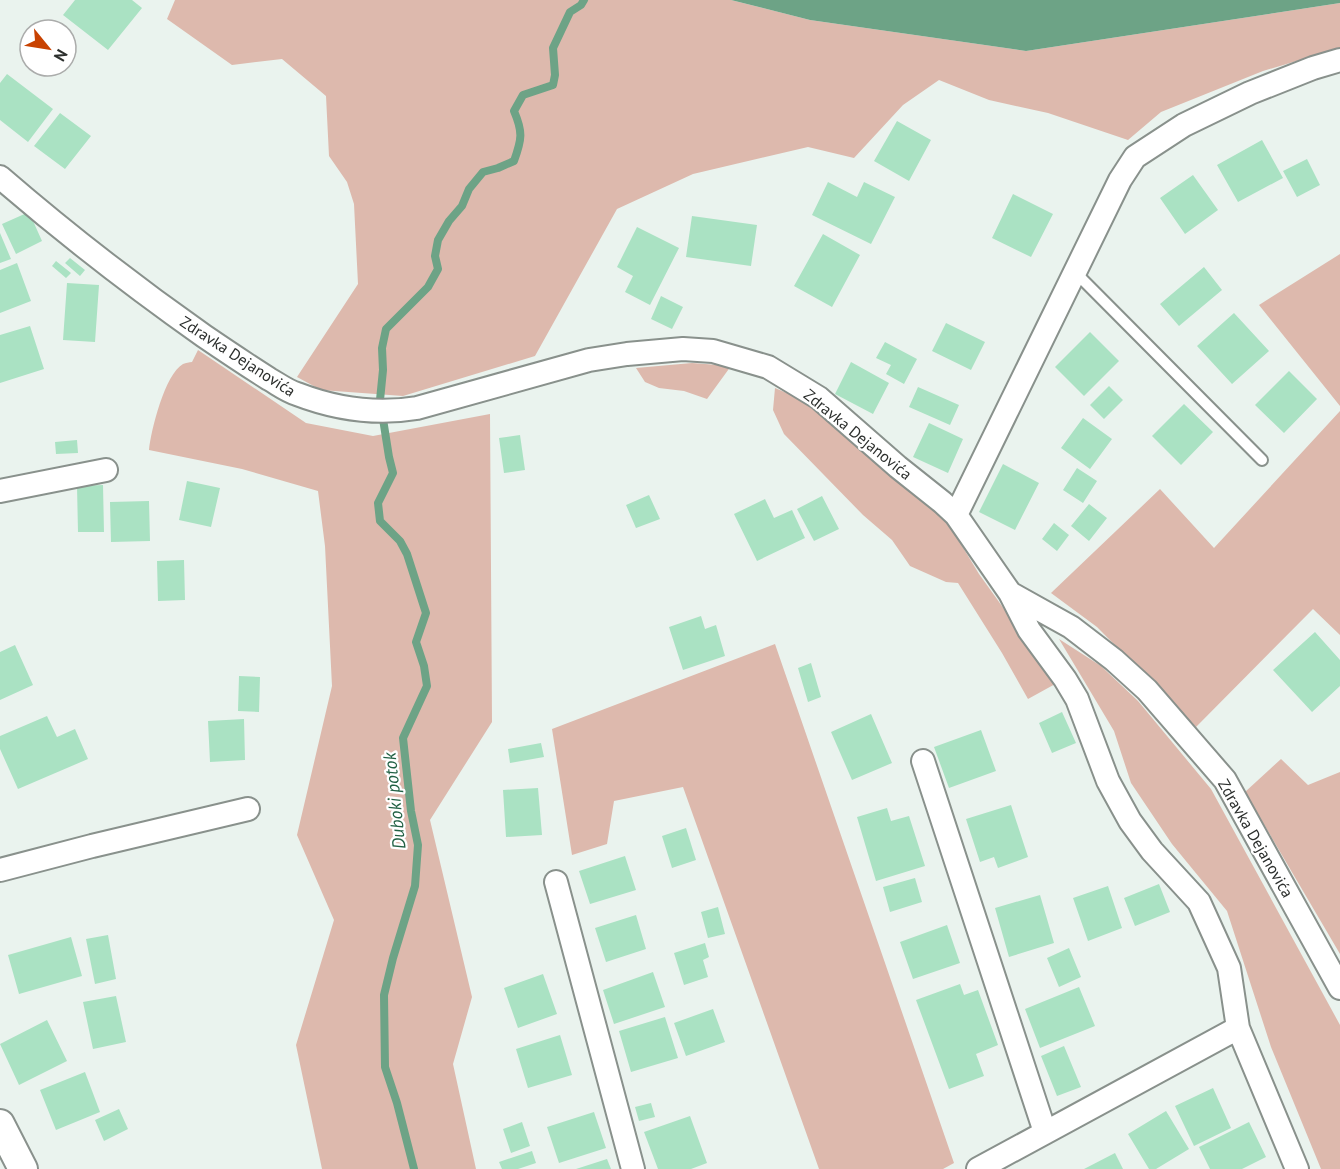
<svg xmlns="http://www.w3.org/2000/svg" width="1340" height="1169" font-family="'PT Sans',sans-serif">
<rect width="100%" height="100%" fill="#eaf3ee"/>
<path fill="#ddb9ad" d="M175,0H731L810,20L1026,51L1340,3V48L1263,71L1161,112L1128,140L1048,113L989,100L939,80L903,105L854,158L808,147L693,174L617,209L535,356L403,396L321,390L297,377L358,284L354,204L347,182L329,156L326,96L282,59L232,65L167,19Z
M1340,254V406L1259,305Z
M198,350L306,423L373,436L490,414L492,722L430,820L472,997L453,1064L476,1169H322L296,1045L334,920L297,835L332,686L325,546L318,491L242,469L149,450C151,430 165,374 183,364C186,363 189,362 192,362Z
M692,363L731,366L707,399L684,391L659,388L645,382L636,368Z
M775,388L815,405L944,516L979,574L1057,683L1028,699L1002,653L958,583L946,582L910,566L892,540L863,515L784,434L773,410Z
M1340,411V635L1313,609L1196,727L1097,627L1051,593L1160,489L1214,548Z
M1059,639L1101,666L1138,701L1211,789L1340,1025V1169H1321L1271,1047L1227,911L1172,844L1131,783L1114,731Z
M775,644L954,1163L943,1169H819L683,787L614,801L607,844L572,855L552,729Z
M1281,759L1308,785L1340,772V954L1245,792Z"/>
<path fill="#6da386" d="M731,0H1340V3L1026,51L810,20Z"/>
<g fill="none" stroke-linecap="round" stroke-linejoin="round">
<path stroke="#6da386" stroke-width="8" d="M414,1169L397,1103L385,1067L384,995L393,958L415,886L418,845L411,811L403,738L427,686L424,666L416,642L426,613L407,554L400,541L380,521L378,503L393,473L389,457L380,400L383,370L382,348L386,329L428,287L438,269L435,256L438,240L449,221L462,206L469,189L483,172L498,168L514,161C522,139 523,132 514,111L523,95L553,85L555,75L553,48L570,12L581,5L584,0"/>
</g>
<path fill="#aae2c3" d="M75,0H132L142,8L108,50L63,15Z
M7,74L53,109L28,142L0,120V83Z
M60,113L91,136L65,169L34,146Z
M897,121L931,140L909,181L874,161Z
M1262,140L1283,178L1238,202L1217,165Z
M1307,159L1320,185L1297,197L1283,171Z
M1193,175L1218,210L1185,234L1160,198Z
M828,182L857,197L864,182L895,197L871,244L812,215Z
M1013,194L1053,214L1031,257L992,238Z
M29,212L42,241L16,254L2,224Z
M692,216L757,225L751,266L686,257Z
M637,227L679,248L650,305L625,292L633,276L617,267Z
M0,233L11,259L0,263Z
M823,234L860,255L832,307L794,286Z
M70,258L85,270L80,276L65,263Z
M56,261L71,273L66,278L52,266Z
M17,263L31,301L0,313V270Z
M1204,267L1222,290L1179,326L1160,304Z
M67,283L99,285L95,342L63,340Z
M661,296L683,307L672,329L651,319Z
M1234,313L1269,351L1232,384L1197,346Z
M946,323L985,342L971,370L932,351Z
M30,326L44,369L0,383V335Z
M1090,332L1119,361L1084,396L1055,367Z
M885,342L917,359L904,384L886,374L891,365L876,358Z
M851,362L889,383L873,414L835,394Z
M1289,371L1317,399L1284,433L1255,405Z
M1109,386L1123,400L1104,419L1090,405Z
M918,387L959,405L950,425L909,407Z
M1184,404L1213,432L1181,465L1152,436Z
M1083,418L1112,439L1090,469L1061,448Z
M929,423L963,439L948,473L913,457Z
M520,435L525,470L504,473L499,438Z
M77,440L78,453L56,454L55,442Z
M1003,464L1039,483L1015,530L979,512Z
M1077,468L1097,481L1083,503L1063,490Z
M187,481L220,488L211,527L179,520Z
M103,485L104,532H78L77,486Z
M649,495L660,519L636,528L626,505Z
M822,496L839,529L814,541L797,509Z
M765,499L774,518L792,510L805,538L757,561L734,514Z
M149,501L150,541L111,542L110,502Z
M1089,504L1107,518L1089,541L1071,526Z
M1054,523L1069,535L1057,551L1042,539Z
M184,560L185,600L158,601L157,561Z
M701,616L705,629L716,625L725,656L683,670L669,627Z
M1315,632L1340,660V686L1312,712L1273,670Z
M15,645L33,685L0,700V652Z
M811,663L821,697L808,702L798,668Z
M239,676L260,677L259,712L238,711Z
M1062,712L1076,743L1052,753L1039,723Z
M871,714L892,763L852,780L831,732Z
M47,716L57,737L75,729L88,759L18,789L0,749V736Z
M244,719L245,760L210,762L208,721Z
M981,730L996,771L949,788L934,747Z
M541,743L544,757L510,763L508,749Z
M538,788L542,835L506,837L503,790Z
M1011,805L1028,857L998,868L994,857L980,862L966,819Z
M887,808L891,821L909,816L925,866L876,881L857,817Z
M686,828L696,860L672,868L662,836Z
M625,856L636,890L590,904L579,871Z
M915,878L922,902L890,912L883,887Z
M1159,884L1170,912L1135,926L1124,898Z
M1108,886L1122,928L1088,941L1073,898Z
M1040,895L1054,943L1009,957L995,908Z
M718,907L725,934L708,938L701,912Z
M636,915L646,949L606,962L595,928Z
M947,925L960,963L913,979L900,942Z
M108,935L116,979L95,984L86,939Z
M71,937L82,976L19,994L8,955Z
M705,943L709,957L703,960L708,977L684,985L674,953Z
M1069,948L1081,977L1059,987L1047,958Z
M653,972L665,1007L614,1024L603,990Z
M543,974L557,1014L518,1028L504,988Z
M960,984L964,995L978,990L998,1045L976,1054L984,1076L949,1089L916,1000Z
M1079,987L1095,1026L1040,1048L1025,1009Z
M116,996L126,1042L93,1049L83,1002Z
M713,1009L725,1042L686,1056L674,1023Z
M665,1017L678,1058L631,1072L619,1031Z
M47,1020L67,1061L19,1085L0,1044Z
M560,1035L572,1075L528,1088L516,1049Z
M1064,1046L1081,1087L1057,1096L1041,1056Z
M85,1072L100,1112L56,1130L40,1090Z
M1213,1088L1231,1128L1194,1146L1175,1106Z
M651,1103L655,1117L639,1121L635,1107Z
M119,1109L128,1129L104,1141L95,1120Z
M1166,1111L1189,1149L1156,1169H1149L1128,1134Z
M594,1112L606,1148L559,1163L547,1127Z
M690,1116L707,1163L691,1169H658L644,1132Z
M522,1122L530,1146L511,1153L503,1129Z
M1249,1122L1266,1157L1242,1169H1210L1199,1147Z
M532,1151L536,1163L518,1169H502L499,1162Z
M1115,1153L1123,1169H1084Z
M607,1159L611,1169H576Z"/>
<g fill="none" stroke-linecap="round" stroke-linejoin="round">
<defs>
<path id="service" d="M1075,272L1262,460"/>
<path id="minor" d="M0,177C66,234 133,286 204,336C226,351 247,365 269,379C278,384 287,391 297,394C336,409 375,415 417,408L589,360L627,354L683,349L713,351L768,367L819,398L898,467L942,502L956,515L1010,593L1029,630L1065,679L1077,699L1108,781L1130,821L1152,851L1199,902L1229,968L1238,1028L1297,1169
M0,491L106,470
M956,515L1120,180L1135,157L1184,125L1250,93L1313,68L1340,60
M1010,593L1071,627L1114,660L1147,690L1225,780L1340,988
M923,761L1045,1132
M0,870L92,846L248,809
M556,882L633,1169
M978,1169L1238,1028"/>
<path id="tertiary" d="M0,1124L23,1169"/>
</defs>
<use href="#service" stroke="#89918c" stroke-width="14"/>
<use href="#minor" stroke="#89918c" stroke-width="26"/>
<use href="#tertiary" stroke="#89918c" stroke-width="32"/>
<use href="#service" stroke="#fff" stroke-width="10"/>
<use href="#minor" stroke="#fff" stroke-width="22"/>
<use href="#tertiary" stroke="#fff" stroke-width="28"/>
</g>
<g text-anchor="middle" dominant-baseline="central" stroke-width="4.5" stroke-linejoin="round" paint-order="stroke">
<g font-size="16" fill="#2c2f2d" stroke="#fff">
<text transform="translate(238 356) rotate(33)">Zdravka Dejanovića</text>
<text transform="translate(858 434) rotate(39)">Zdravka Dejanovića</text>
<text transform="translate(1256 838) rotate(60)">Zdravka Dejanovića</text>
</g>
<g font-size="18" font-style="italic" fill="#216144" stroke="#fff">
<text transform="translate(394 801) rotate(-96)">Duboki potok</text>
</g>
</g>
<g transform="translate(48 48) rotate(120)"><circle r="28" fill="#ffffff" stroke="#abacab" stroke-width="1.5"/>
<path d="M0-4.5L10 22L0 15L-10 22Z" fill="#c84201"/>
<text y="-9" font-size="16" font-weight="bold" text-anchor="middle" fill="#2c2f2d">N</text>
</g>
</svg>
